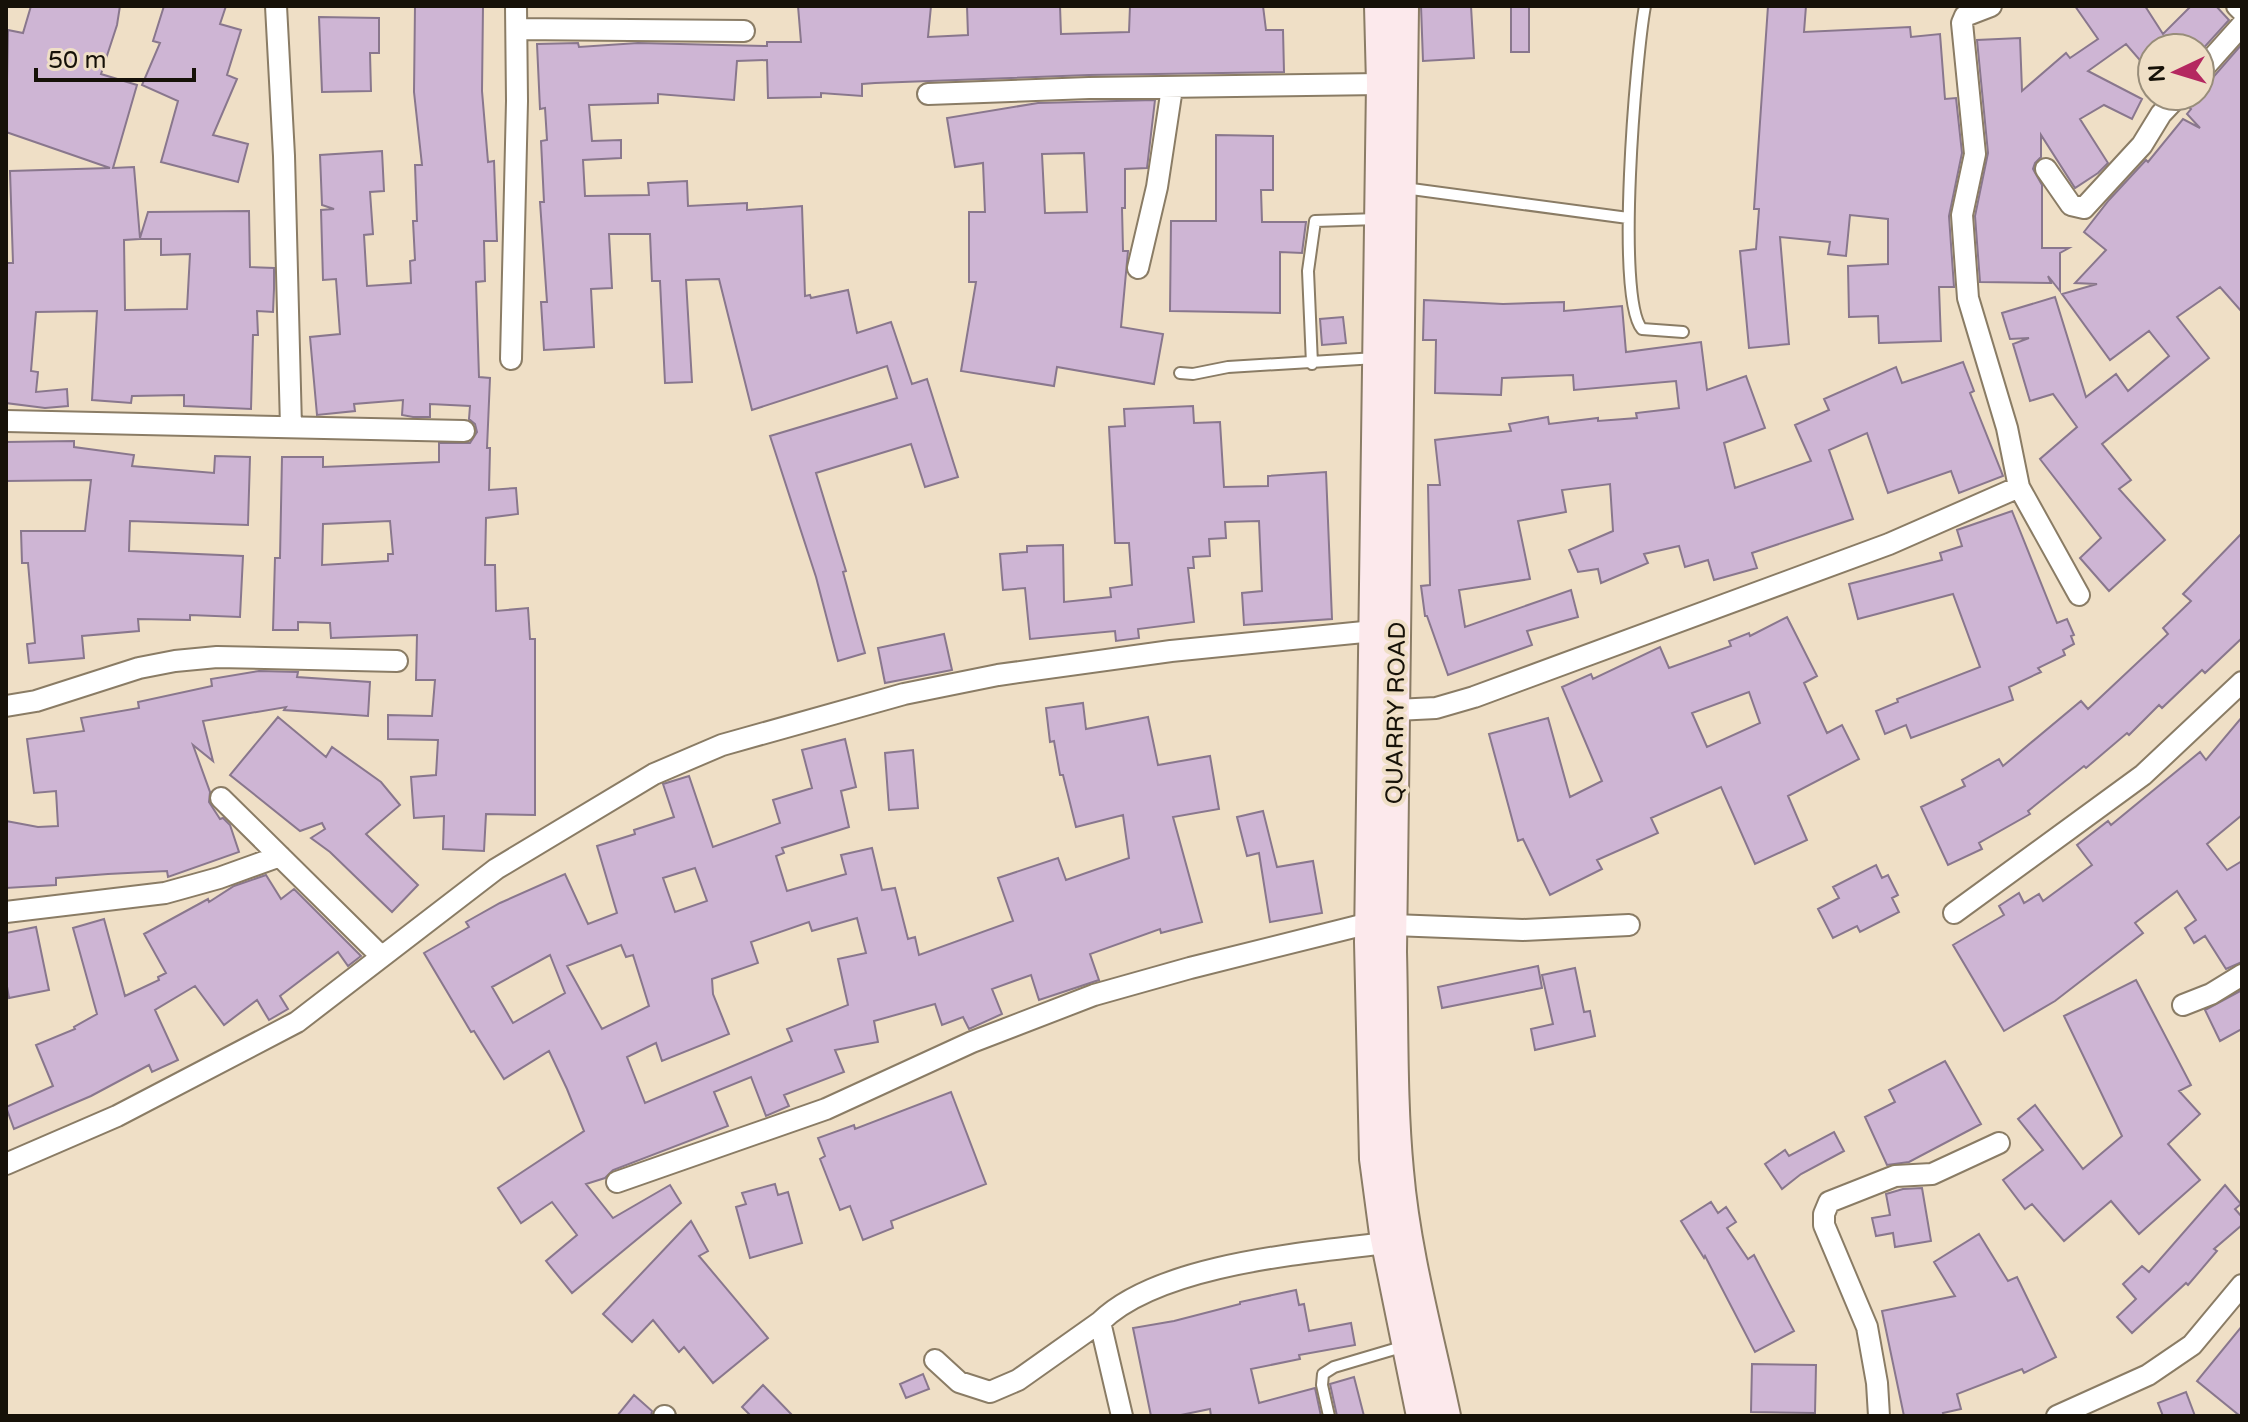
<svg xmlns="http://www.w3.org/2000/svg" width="2248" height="1422" font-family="'Varela Round',sans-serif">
<rect width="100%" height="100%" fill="#efdfc6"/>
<path fill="#ceb5d4" stroke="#89778d" stroke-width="2" fill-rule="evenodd" d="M31,6H120L117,25L101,74L137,85L113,168L134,167L140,238L148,212L249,211L250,267L274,268V289L273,312L257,311L258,335H253L251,409L184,406V395L132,396L131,403L92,400L97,311L36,312L31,371L38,372L36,392L67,389L68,406L45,408L6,403V263H13L10,171L110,168L6,132L8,30L23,33ZM140,239H161V255L190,254L187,309L125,310L124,240Z
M164,6H226L220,24L241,30L227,75L237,79L213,135L248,144L238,182L161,162L178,101L142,85L160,43L153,41Z
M415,6H483L482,91L488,162L494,161L497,241H484L485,281L476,282L479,377L490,378L487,448H490L489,490L516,488L518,514L486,518L485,565H495L496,611L528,608L530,639H535V815L486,814L484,851L443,849L444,816L414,818L411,777L436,775L438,740L388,739V715L432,716L435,680H416L417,635L331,638L330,623L298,622V630H273L275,558H280L282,457H323V467L439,462V443H470L477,432L475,424L469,419L470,406L430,404V417H413L402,415L403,400L354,404L355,411L317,415L310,337L340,334L336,279L323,280L321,210L334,209L322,205L320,155L382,151L384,191L370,192L373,234L364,235L367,286L411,283L410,261L415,260L413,221H417L415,165H422L414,92ZM390,521L393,554H388V561L322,565L323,524Z
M798,6H931L928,37L968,35L967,6H1060L1061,34L1129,32L1130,6H1263L1266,30H1283L1284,72L1089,75L875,83L862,84V96L821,93V97L768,98L767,60L737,61L734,100L658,94V103L589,105L592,141L621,140V158L583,160L585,196L649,195L648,183L687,181L688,206L747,203V210L802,206L805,296L810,295L811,298L848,290L857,333L891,322L912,384L927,379L958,477L925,487L911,444L816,473L846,571L843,572L865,653L838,661L816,577L770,436L897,398L887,366L752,410L719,279L686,280L692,382L665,383L660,281H652L650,234H609L612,288L591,289L594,347L544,350L541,302H547L540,202H544L541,141L547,140L545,108L540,109L537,44L578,43L579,47L638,43L767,46V42H801Z
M1421,6H1471L1474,58L1423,61Z
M1511,6H1529V52H1511Z
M1768,6H1806L1804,32L1910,27L1911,37L1940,34L1945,99L1956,98L1962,153L1949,216L1954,287H1939L1941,341L1879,343L1878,316L1849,317L1848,266L1888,264V219L1850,215L1846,256L1828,254L1830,242L1780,237L1789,344L1749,348L1740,251L1756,249L1759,209H1754Z
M2075,6H2145L2163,34L2191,6H2216L2229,20L2200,52V48H2152V74L2126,44L2088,71L2142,99L2132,119L2104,105L2080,119L2108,163L2098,173L2075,188L2041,135V157L2035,163L2033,169L2042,185V248H2069L2060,253V291L2048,276L2051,283L1980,282L1975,216L1988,153L1977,40L2020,38L2022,91L2066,53L2070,58L2098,39Z
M319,17L379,18V53H370L371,91L322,92Z
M2242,44V312L2220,287L2177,317L2209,358L2102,444L2131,480L2119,489L2165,540L2109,591L2080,558L2101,538L2040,459L2077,427L2053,394L2030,401L2013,344L2029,338L2010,339L2002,313L2055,297L2086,397L2116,374L2128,391L2169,356L2149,331L2110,360L2062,294L2097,284L2075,283L2106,250L2084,232L2109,200L2146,160L2148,162L2183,119L2200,128L2187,114L2191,109L2187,105L2191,96H2200V85L2210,81Z
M1155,100L1147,168L1125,169V208H1122L1123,251H1128L1121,327L1163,334L1154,384L1057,367L1054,386L961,371L976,282H969V212H985L983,163L955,167L947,118L1038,103ZM1084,153L1087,212L1045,213L1042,154Z
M1216,135L1273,136V190H1261L1262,222H1306L1302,253L1280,252V313L1170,311L1171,221H1216Z
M1424,300L1503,304L1564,302V311L1622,306L1626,352L1701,342L1707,390L1746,376L1765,428L1724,443L1735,488L1811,461L1795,425L1829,410L1824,399L1896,367L1902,383L1963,362L1974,391L1970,393L2003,476L1959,493L1951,471L1888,493L1867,433L1829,450L1853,519L1752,553L1757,568L1714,580L1708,560L1685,567L1679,546L1644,554L1648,563L1601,583L1598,569L1578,572L1569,550L1613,531L1610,484L1562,490L1566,512L1518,521L1530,579L1459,590L1465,627L1571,590L1578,617L1527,631L1532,645L1448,675L1427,616H1425L1421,586L1430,585L1428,485H1440L1435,440L1511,431L1509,424L1548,417L1549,424L1598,418V421L1637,418L1636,413L1679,408L1676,381L1574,390L1573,375L1502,378L1501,395L1435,393L1436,340H1423Z
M1343,317L1346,343L1322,345L1320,319Z
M1193,406L1194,423L1220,422L1224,487L1268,486V476L1326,472L1332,619L1244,625L1242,593L1262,591L1259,521L1225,522L1226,538L1209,539L1210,556L1193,557L1194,568H1188L1194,622L1138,629L1139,638L1116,641L1115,631L1030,639L1025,588L1003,590L1000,554L1027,552V546L1063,545L1064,602L1111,597L1110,588L1132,585L1129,543H1115L1109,427L1125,426L1124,409Z
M74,441V447L134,455L132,466L214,473L215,456L250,457L248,525L130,521L129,551L243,556L240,617L190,615V620L138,619L139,631L82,636L84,658L29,663L27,644L35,643L28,563H22L21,531H85L91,480L6,481V442Z
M2012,511L2057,623L2067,619L2074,635L2071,636L2074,644L2063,650L2065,655L2038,668L2041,672L2009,687L2013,700L1911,738L1906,725L1885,734L1876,711L1898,702L1897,699L1980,667L1953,594L1858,619L1849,584L1942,560L1940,553L1962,546L1957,530Z
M2242,533V638L2205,673L2202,670L2162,708L2159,705L2129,735L2127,733L2086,768L2084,766L2028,811L2030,814L1979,843L1982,849L1948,865L1921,807L1965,786L1962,780L1999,759L2003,766L2081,701L2088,709L2168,634L2163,628L2191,601L2183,594Z
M1787,617L1817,676L1804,683L1827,733L1842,725L1859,759L1788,796L1807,840L1755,864L1721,787L1651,818L1658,833L1597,860L1602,869L1550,895L1523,839L1518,841L1489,734L1548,718L1570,797L1602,781L1562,687L1591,674L1593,679L1660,647L1669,668L1731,646L1729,641L1749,633L1750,636ZM1749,692L1760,723L1707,747L1692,713Z
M944,634L952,670L885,683L878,648Z
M259,671L298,672L297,677L370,682L368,716L284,710L286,707L203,721L213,761L193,745L210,792L209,802L220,819L223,818L230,825L239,852L168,877L167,871L108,874L56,878V885L6,888V821L38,827L58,826L56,791L34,793L27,739L84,731L81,718L139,708L138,702L212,686L211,679Z
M1083,703L1086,729L1148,717L1158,765L1210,756L1219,809L1173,817L1202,922L1161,933L1160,929L1090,954L1099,980L1039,1000L1031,975L992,989L1002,1014L969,1029L963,1017L942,1025L935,1004L874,1021L878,1042L835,1050L844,1072L784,1095L789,1106L766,1116L751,1077L714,1092L728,1126L613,1170L605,1178L586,1184L613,1218L670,1185L681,1203L572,1293L546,1261L577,1235L552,1202L521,1223L498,1188L584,1131L567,1089L549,1051L504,1079L474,1031L471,1032L424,953L469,927L466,922L500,903L565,874L588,924L617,913L597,846L635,834L634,830L674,817L663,784L689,776L713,847L780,823L773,800L812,788L802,750L845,739L856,787L841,791L849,827L782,848L784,853L776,856L787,891L846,874L841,855L872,848L882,890L895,888L908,939L915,937L919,955L1013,921L998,878L1058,858L1066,880L1129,858L1123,815L1076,827L1063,775H1060L1054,741L1050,742L1046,708ZM695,868L707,901L675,912L663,878ZM857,918L866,953L838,959L848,1005L787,1029L792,1041L645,1103L627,1057L656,1043L662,1061L729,1034L713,994L712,979L758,963L751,942L809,922L812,931ZM621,945L626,957L633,955L649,1006L602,1029L567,966ZM550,955L565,993L513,1023L492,987Z
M278,717L326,757L332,747L381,782L400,805L366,834L418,885L392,912L330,852L311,838L325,829L322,823L300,831L230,775Z
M2242,717V815L2207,844L2227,870L2242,861V962L2226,969L2205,936L2194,943L2185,928L2196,920L2177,891L2135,923L2143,933L2055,1001L2004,1031L1953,945L2004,915L1999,906L2019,893L2024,903L2039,894L2043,901L2092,865L2077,845L2108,821L2111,825L2200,752L2206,760Z
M913,750L918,808L889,810L885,753Z
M1263,811L1277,867L1313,861L1322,913L1270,922L1259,853L1247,856L1237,817Z
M1876,865L1882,878L1888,875L1898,895L1892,898L1899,912L1860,932L1857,926L1833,938L1818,909L1839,898L1833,887Z
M266,875L281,899L294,889L361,956L348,966L338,952L280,996L288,1009L269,1020L257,1000L224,1025L195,986L155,1010L178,1060L152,1072L149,1065L91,1096L14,1129L6,1107L53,1086L36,1045L75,1029L74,1027L97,1014L73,928L104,919L125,996L159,980L158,977L166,973L144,934L208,899L209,902L234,886Z
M36,927L49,990L9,998L6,981V933Z
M1538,966L1542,988L1442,1008L1438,987Z
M1575,968L1584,1012L1590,1011L1595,1036L1535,1050L1531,1029L1553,1024L1542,975Z
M2136,980L2191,1085L2179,1091L2200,1114L2168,1144L2200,1180L2139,1234L2111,1201L2064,1241L2032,1204L2025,1209L2003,1180L2043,1150L2018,1119L2035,1105L2083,1169L2122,1136L2064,1016Z
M2242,990V1029L2220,1041L2205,1010Z
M1945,1061L1981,1124L1909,1162L1887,1165L1865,1117L1895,1102L1889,1090Z
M951,1092L986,1184L891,1221L893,1228L863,1240L850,1206L840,1210L820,1159L825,1156L818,1138L854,1125L855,1129Z
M1834,1132L1844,1151L1801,1174L1782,1189L1765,1164L1785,1150L1789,1156Z
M775,1184L778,1195L788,1192L802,1243L750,1258L736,1207L746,1204L742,1193Z
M2225,1185L2241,1204L2235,1209L2242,1217V1225L2214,1249L2217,1251L2188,1285L2186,1283L2132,1333L2117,1317L2136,1299L2123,1284L2142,1266L2149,1272Z
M1922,1188L1931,1241L1895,1247L1893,1233L1876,1236L1872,1218L1890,1215L1886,1194L1903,1189Z
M1711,1202L1718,1213L1726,1207L1736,1222L1727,1228L1748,1259L1754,1255L1794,1331L1755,1352L1705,1256L1704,1258L1681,1221Z
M691,1221L708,1251L699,1256L768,1338L713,1383L684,1347L679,1352L653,1320L632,1342L603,1314Z
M1979,1234L2008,1281L2017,1277L2056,1357L2024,1373L2022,1369L1957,1394L1961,1409L1943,1413L1944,1416H1904L1882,1311L1955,1296L1934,1262Z
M1296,1290L1299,1305L1304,1304L1309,1331L1351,1323L1355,1345L1299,1355L1300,1359L1251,1369L1259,1403L1315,1388L1321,1416H1211L1210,1409L1176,1416H1151L1133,1328L1174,1321L1240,1304V1302Z
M2242,1326V1416H2240L2197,1381Z
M1752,1364L1816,1365L1815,1413L1751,1412Z
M923,1374L929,1389L906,1398L900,1384Z
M1354,1377L1364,1416H1337L1330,1384Z
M763,1385L793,1416H751L742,1407Z
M2186,1392L2195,1416H2163L2158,1403Z
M634,1395L652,1411L651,1416H617Z"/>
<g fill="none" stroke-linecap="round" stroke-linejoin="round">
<defs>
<path id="lane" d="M1645,6C1636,55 1615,298 1642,329L1683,332
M1404,188L1628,218
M1312,364L1308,271L1315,221L1378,219
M1180,373L1193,374L1228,367L1376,358
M1329,1416L1322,1385L1323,1374L1334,1367L1405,1346"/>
<path id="street" d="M276,6L284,156L291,427
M1991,6L1965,16L1962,23L1975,154L1962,215L1968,298L2007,428L2019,487L2079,595
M2237,6L2242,11
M517,29L744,31
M2200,72L2242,25
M928,94L1089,88L1381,84
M2046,169L2071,205L2084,208L2142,145L2161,114L2178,96
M1138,268L1157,187L1172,88
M511,359L517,101L516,6
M6,421L464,431
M6,706L36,701L139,668L175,661L217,657L397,661
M1396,710L1436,708L1474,697L1889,544L2019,487
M221,798L381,956
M6,912L165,893L219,878L280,856
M1954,913L2143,775L2242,682
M1393,925L1523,930L1629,925
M2183,1005L2211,994L2242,975
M6,1164L117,1116L297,1022L496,869L654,774L722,745L904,694L998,675L1171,651L1374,631
M617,1182L826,1109L972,1042L1094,995L1190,968L1370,923
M935,1360L959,1382L990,1392L1018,1380L1100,1322
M664,1416H665
M1122,1416L1100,1322C1159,1264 1306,1253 1386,1243
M1879,1416L1877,1383L1867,1327L1824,1225V1214L1829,1202L1895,1176L1932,1174L1999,1143
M2057,1416L2148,1375L2192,1345L2242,1285"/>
<path id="secondary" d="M1379,6L1381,84L1369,942L1374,1159L1384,1234L1421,1416
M1404,6L1392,952C1394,1025 1392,1098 1399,1171C1406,1253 1429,1335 1446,1416"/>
</defs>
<use href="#lane" stroke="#8a7c65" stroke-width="14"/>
<use href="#street" stroke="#8a7c65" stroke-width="24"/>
<use href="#secondary" stroke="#8a7c65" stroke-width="32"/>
<use href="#lane" stroke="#fff" stroke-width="10"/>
<use href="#street" stroke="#fff" stroke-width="20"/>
<use href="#secondary" stroke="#fce9ec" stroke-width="28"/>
</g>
<g text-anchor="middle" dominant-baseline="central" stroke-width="8" stroke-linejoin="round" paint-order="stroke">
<g font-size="24" fill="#161108" stroke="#efdfc6">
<text transform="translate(1396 713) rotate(-89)">QUARRY ROAD</text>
</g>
</g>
<rect width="2248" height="1422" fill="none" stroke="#161108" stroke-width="16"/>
<g transform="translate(2176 72) rotate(266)"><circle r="38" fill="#efdfc6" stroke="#988d7a" stroke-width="2"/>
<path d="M0-6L14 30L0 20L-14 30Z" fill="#b42860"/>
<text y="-12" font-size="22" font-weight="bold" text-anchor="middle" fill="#161108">N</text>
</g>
<path d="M36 68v12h158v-12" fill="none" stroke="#161108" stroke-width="4"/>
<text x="48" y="68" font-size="24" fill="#161108" stroke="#efdfc6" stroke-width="6" paint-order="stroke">50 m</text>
</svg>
